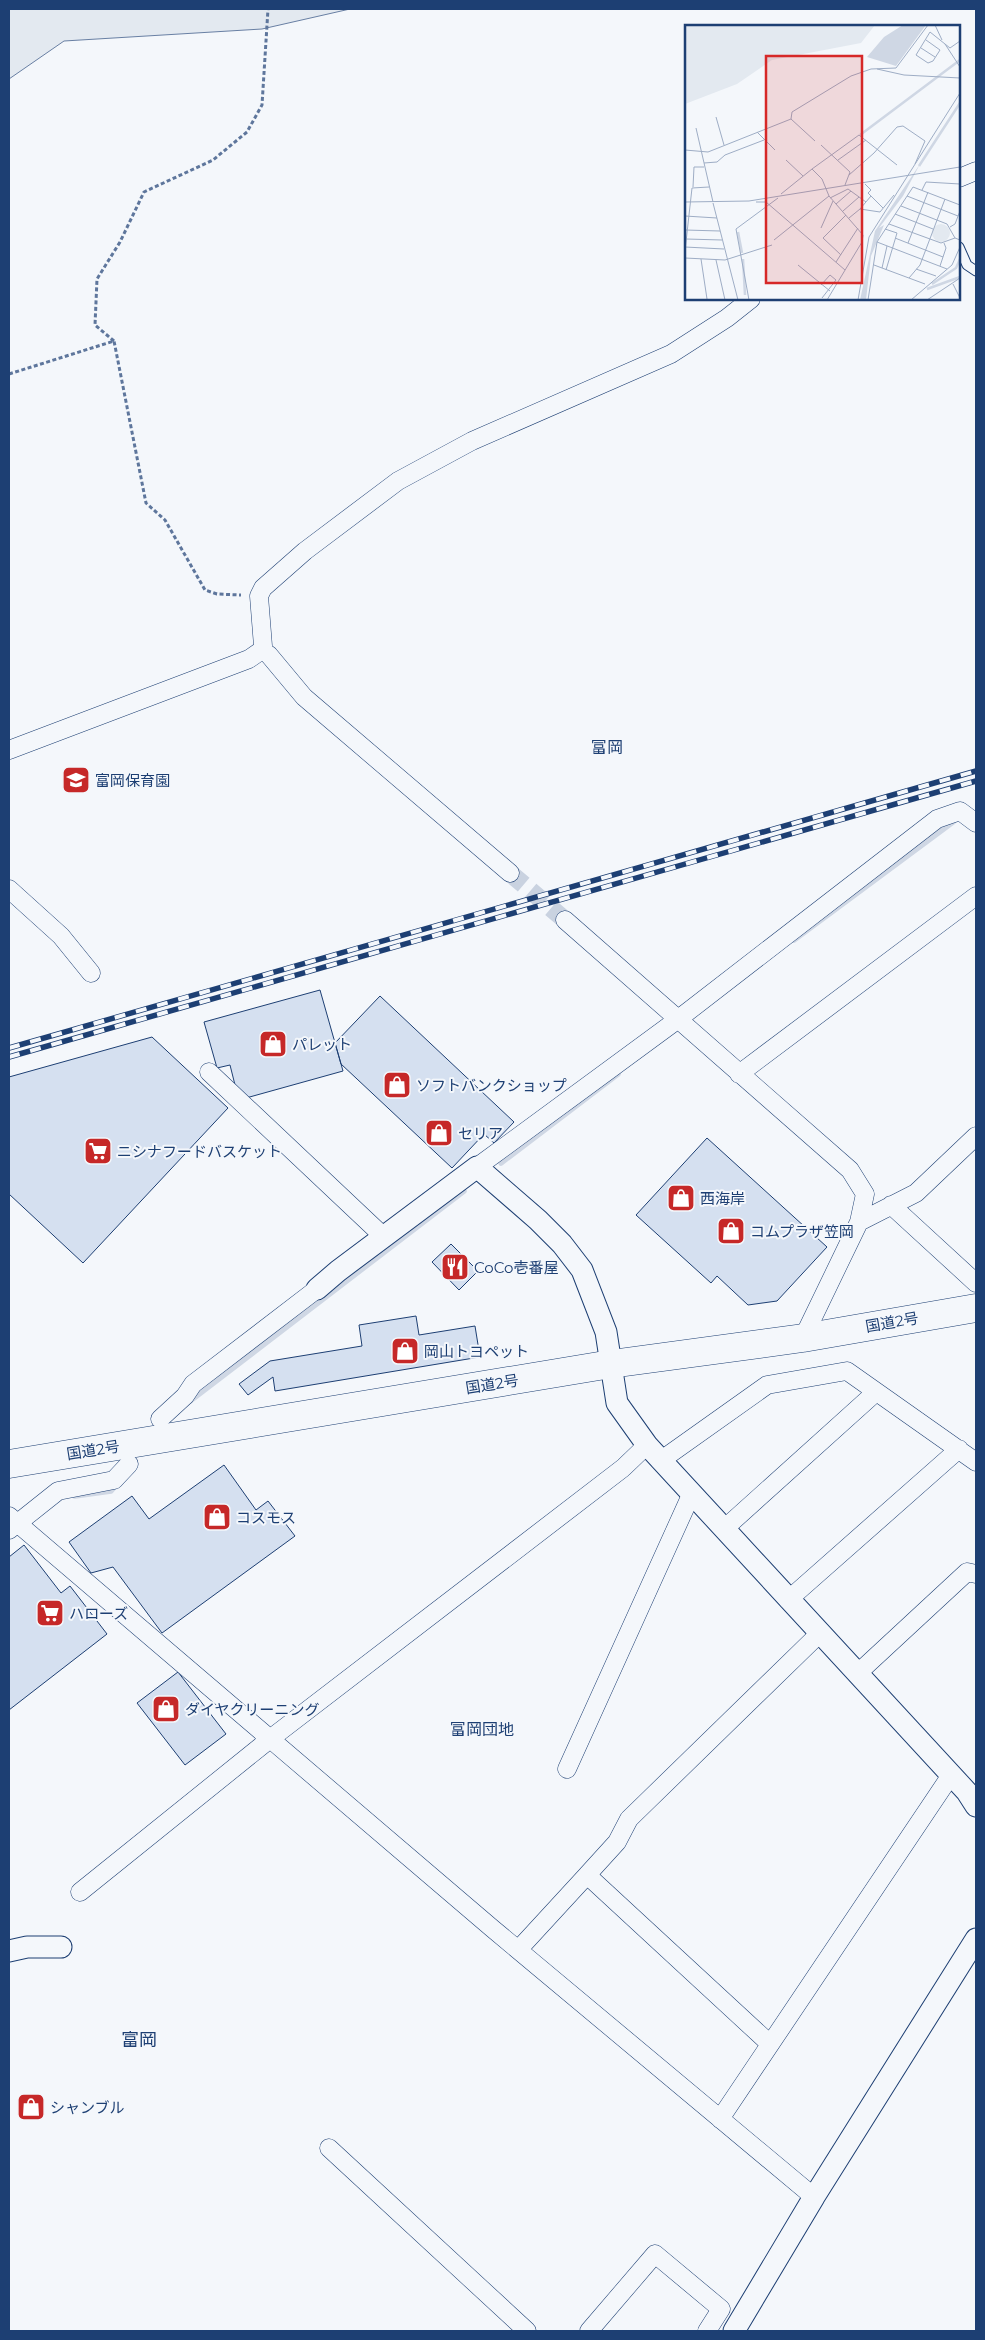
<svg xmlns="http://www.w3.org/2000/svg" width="985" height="2340" font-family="Montserrat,'Noto Sans JP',sans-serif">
<rect width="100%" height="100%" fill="#f4f7fb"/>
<path fill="#e3e9f0" stroke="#687fa3" d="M9,9H350L262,29L64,41L9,79Z"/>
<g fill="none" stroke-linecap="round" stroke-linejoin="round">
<path stroke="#cfd7e4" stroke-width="5.5" d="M794,940L953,822
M501,1163L618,1074
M190,1401L464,1191
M75,1496L111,1491L117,1484"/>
</g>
<path fill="#d5e0f0" stroke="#1d3f73" d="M320,990L343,1071L246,1098L236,1089L230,1065L217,1068L204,1022Z
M380,996L514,1122L494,1143L484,1134L452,1168L341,1064L335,1043Z
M152,1037L228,1108L83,1263L9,1194V1077Z
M707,1138L827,1247L777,1301L748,1305L717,1276L711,1283L636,1215Z
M451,1244L478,1271L459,1290L432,1262Z
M416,1316L419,1335L475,1326L480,1357L275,1391L273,1377L248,1395L239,1384L270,1361L362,1346L359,1325Z
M224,1465L256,1510L268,1501L295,1536L162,1633L113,1567L91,1573L69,1542L132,1496L149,1519Z
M24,1545L61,1593L70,1586L107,1634L9,1710V1557Z
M178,1672L226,1734L185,1765L137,1703Z"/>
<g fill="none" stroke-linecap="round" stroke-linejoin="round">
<path stroke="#c9d2e0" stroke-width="18" stroke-dasharray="18 9" stroke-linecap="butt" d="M510,873L565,920"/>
<defs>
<path id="service" d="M959,247L967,265L976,271"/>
<path id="minor" d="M959,178L976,171
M262,650L269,655L304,697L510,873
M9,750L249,659L262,650L263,646L259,596L263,588L305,551L398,481L472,441L671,354L727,318L751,299
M9,889L61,936L91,973
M565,920L850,1170L865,1194L859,1222L803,1338
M209,1072L384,1237
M739,1074L976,896
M477,1167L677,1020L937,819L960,811L976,823
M891,1205L976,1283
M859,1222L916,1193L976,1136
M160,1419L185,1396L193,1384L317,1289
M660,1461L767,1385L847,1371L976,1462
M9,1516L493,1929L814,2197
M724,1529L876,1392
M9,1530L58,1491L114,1480L129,1464
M788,1600L959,1449
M858,1673L967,1572L976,1574
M567,1769L691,1495
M80,1892L270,1739L623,1468L647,1445
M518,1950L587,1875
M770,2044L587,1875L617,1842L629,1819L819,1634
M720,2119L951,1775
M329,2148L527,2331
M589,2331L655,2254L721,2309L707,2331"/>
<path id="tertiary" d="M317,1289L338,1271L477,1167L538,1220L562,1244L582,1270L606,1332L617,1403L647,1445L967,1792L976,1806
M9,1951L27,1947H61
M734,2331L814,2197L976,1939"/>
<path id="trunk" d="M9,1464L611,1364L803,1338L976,1308"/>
</defs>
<use href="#service" stroke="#1d3f73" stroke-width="11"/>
<use href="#minor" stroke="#1d3f73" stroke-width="19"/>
<use href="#tertiary" stroke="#1d3f73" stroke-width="23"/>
<use href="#trunk" stroke="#1d3f73" stroke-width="29"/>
<path stroke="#5e769c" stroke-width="3" stroke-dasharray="4 2.5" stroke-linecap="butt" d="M114,341L95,325L97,279L120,242L144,192L213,160L247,132L262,105L268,9
M9,374L114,341L146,503L165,520L205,590L217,594L241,595"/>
<use href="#service" stroke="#f4f7fb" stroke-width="9"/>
<use href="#minor" stroke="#f4f7fb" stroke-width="18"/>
<use href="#tertiary" stroke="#f4f7fb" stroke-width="21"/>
<use href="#trunk" stroke="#f4f7fb" stroke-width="28"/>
<defs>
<path id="rail" d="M9,1048L976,771
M9,1057L976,781"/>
</defs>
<use href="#rail" stroke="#1d3f73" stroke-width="5.5"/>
<use href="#rail" stroke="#f4f7fb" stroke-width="4" stroke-dasharray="11" stroke-linecap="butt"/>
</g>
<defs>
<symbol id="school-square" viewBox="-11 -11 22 22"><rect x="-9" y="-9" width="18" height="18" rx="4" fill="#c62828" stroke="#f4f7fb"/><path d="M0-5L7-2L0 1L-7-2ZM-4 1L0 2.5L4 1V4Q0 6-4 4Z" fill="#fff"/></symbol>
<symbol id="shop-square" viewBox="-11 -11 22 22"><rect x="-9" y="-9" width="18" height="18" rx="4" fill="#c62828" stroke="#f4f7fb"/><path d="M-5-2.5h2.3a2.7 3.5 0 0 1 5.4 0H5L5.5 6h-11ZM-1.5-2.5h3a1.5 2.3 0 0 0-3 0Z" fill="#fff"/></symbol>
<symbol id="supermarket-square" viewBox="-11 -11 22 22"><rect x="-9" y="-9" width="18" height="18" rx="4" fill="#c62828" stroke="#f4f7fb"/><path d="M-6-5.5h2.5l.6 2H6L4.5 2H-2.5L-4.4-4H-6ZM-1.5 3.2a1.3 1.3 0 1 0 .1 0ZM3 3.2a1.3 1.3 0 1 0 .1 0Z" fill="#fff"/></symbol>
<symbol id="restaurant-square" viewBox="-11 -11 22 22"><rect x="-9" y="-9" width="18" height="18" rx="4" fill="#c62828" stroke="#f4f7fb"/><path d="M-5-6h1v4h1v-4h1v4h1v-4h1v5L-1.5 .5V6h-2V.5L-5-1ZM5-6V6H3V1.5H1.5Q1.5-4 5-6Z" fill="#fff"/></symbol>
</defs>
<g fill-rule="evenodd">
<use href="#school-square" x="60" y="764" width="32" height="32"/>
<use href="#shop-square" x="257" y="1028" width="32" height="32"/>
<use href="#shop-square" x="381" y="1069" width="32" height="32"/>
<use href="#shop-square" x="423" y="1117" width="32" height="32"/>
<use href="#supermarket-square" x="82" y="1135" width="32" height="32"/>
<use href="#shop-square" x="665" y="1182" width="32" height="32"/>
<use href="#shop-square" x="715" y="1215" width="32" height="32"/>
<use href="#restaurant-square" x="439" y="1251" width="32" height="32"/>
<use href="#shop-square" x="389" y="1335" width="32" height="32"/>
<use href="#shop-square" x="201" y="1501" width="32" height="32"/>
<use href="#supermarket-square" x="34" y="1597" width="32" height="32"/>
<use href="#shop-square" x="150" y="1693" width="32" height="32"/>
<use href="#shop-square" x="15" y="2091" width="32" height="32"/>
</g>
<g text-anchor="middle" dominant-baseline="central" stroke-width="4" stroke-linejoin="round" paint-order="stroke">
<g font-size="15" fill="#1d3f73" stroke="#f4f7fb" text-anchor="start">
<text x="95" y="780">富岡保育園</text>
<text x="292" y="1044">パレット</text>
<text x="416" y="1085">ソフトバンクショップ</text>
<text x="458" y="1133">セリア</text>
<text x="117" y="1151">ニシナフードバスケット</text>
<text x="700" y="1198">西海岸</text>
<text x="750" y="1231">コムプラザ笠岡</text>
<text x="474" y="1267">CoCo壱番屋</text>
<text x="424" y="1351">岡山トヨペット</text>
<text x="236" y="1517">コスモス</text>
<text x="69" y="1613">ハローズ</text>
<text x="185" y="1709">ダイヤクリーニング</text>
<text x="50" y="2107">シャンブル</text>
</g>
<g font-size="15" fill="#1d3f73" stroke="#f4f7fb">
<text transform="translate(892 1322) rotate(-10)">国道2号</text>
<text transform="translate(492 1384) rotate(-9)">国道2号</text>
<text transform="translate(93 1450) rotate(-9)">国道2号</text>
</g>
<g font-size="16" fill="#1d3f73" stroke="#f4f7fb">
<text x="607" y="747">富岡</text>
<text x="482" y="1729">富岡団地</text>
</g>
<g font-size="18" fill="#1d3f73" stroke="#f4f7fb">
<text x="139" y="2040">富岡</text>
</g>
</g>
<g transform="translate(685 25)">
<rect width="275" height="275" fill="#f4f7fb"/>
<path d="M0,0H190L176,18L87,35L52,59L0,79ZM247 208a9 9 0 1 1 18 0a9 9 0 1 1-18 0Z" fill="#e3e9f0"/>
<path d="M218,0H241L211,41L182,32L199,12ZM235,139L218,171L194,203L199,200L186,231L181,275H175L190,206Z" fill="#cfd7e4"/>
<path fill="none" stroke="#cfd7e4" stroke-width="2.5" d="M175,110L275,35M234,141L275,78M53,207L57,228M58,234L60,270M247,259L271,243L275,234M242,264L275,252"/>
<path fill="none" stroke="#9eadc5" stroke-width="1" d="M250,0L257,15M241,15L255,25L248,36L243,38L231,30L245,7L265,23L275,16M260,19L275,42M236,23L250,32M192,44L219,50L275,53M31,92L39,120M11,103L28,177M72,107L90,125M130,116L106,94L107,87L166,51L186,44L211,43L243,0M136,120L165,147L160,160M0,125L23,127L106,94M101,135L118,151M153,135L181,115M19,138L32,137L40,130L79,115M127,144L174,110L212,140M164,150L189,128L212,102L218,101L240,116L230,139M180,159L186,165L183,168L186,171M8,162L9,142H19M237,165L241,157L275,159M96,169L127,144L137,154L144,171L178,210L177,217L142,275M222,171L273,191M145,173L163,164L181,177M0,177L64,176L275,142M71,177H81L160,245M28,178L53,275M151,179L166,166M216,181L262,199L270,213M175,184L186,171L198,183M158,186L174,172M210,189L248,204M0,191L32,193M164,193L175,184L195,187L209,170M204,199L256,218L270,213L275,215M265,202L270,199L275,186M136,203L148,176M200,204L212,208L201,245M0,205L35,206M210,213L258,232M1,214L37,215M89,215L144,171M192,217L262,244M223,218L243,167M0,222L39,224M0,226L7,163L24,162M156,230L138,213L161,190M0,233L40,235L87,220M16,234L22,274M31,235L40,275M151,237L173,203M113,240L145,266M189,240L240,259M255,241L261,223L259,218M197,243L202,221M231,244L251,251M224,253L235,240L260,174M268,259L275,273M136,260L145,250L151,255L137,273M64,275L51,204L93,173M173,275L184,212L275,68M183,275L192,217L228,162L275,180M226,275L267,240L275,222M242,275L275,253"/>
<path fill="#d62828" fill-opacity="0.15" stroke="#d62828" stroke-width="2.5" d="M81,31H177V258H81Z"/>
<rect width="275" height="275" fill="none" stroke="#1d3f73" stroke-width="2.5"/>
</g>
<rect width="985" height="2340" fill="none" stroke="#1d3f73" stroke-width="20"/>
</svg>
